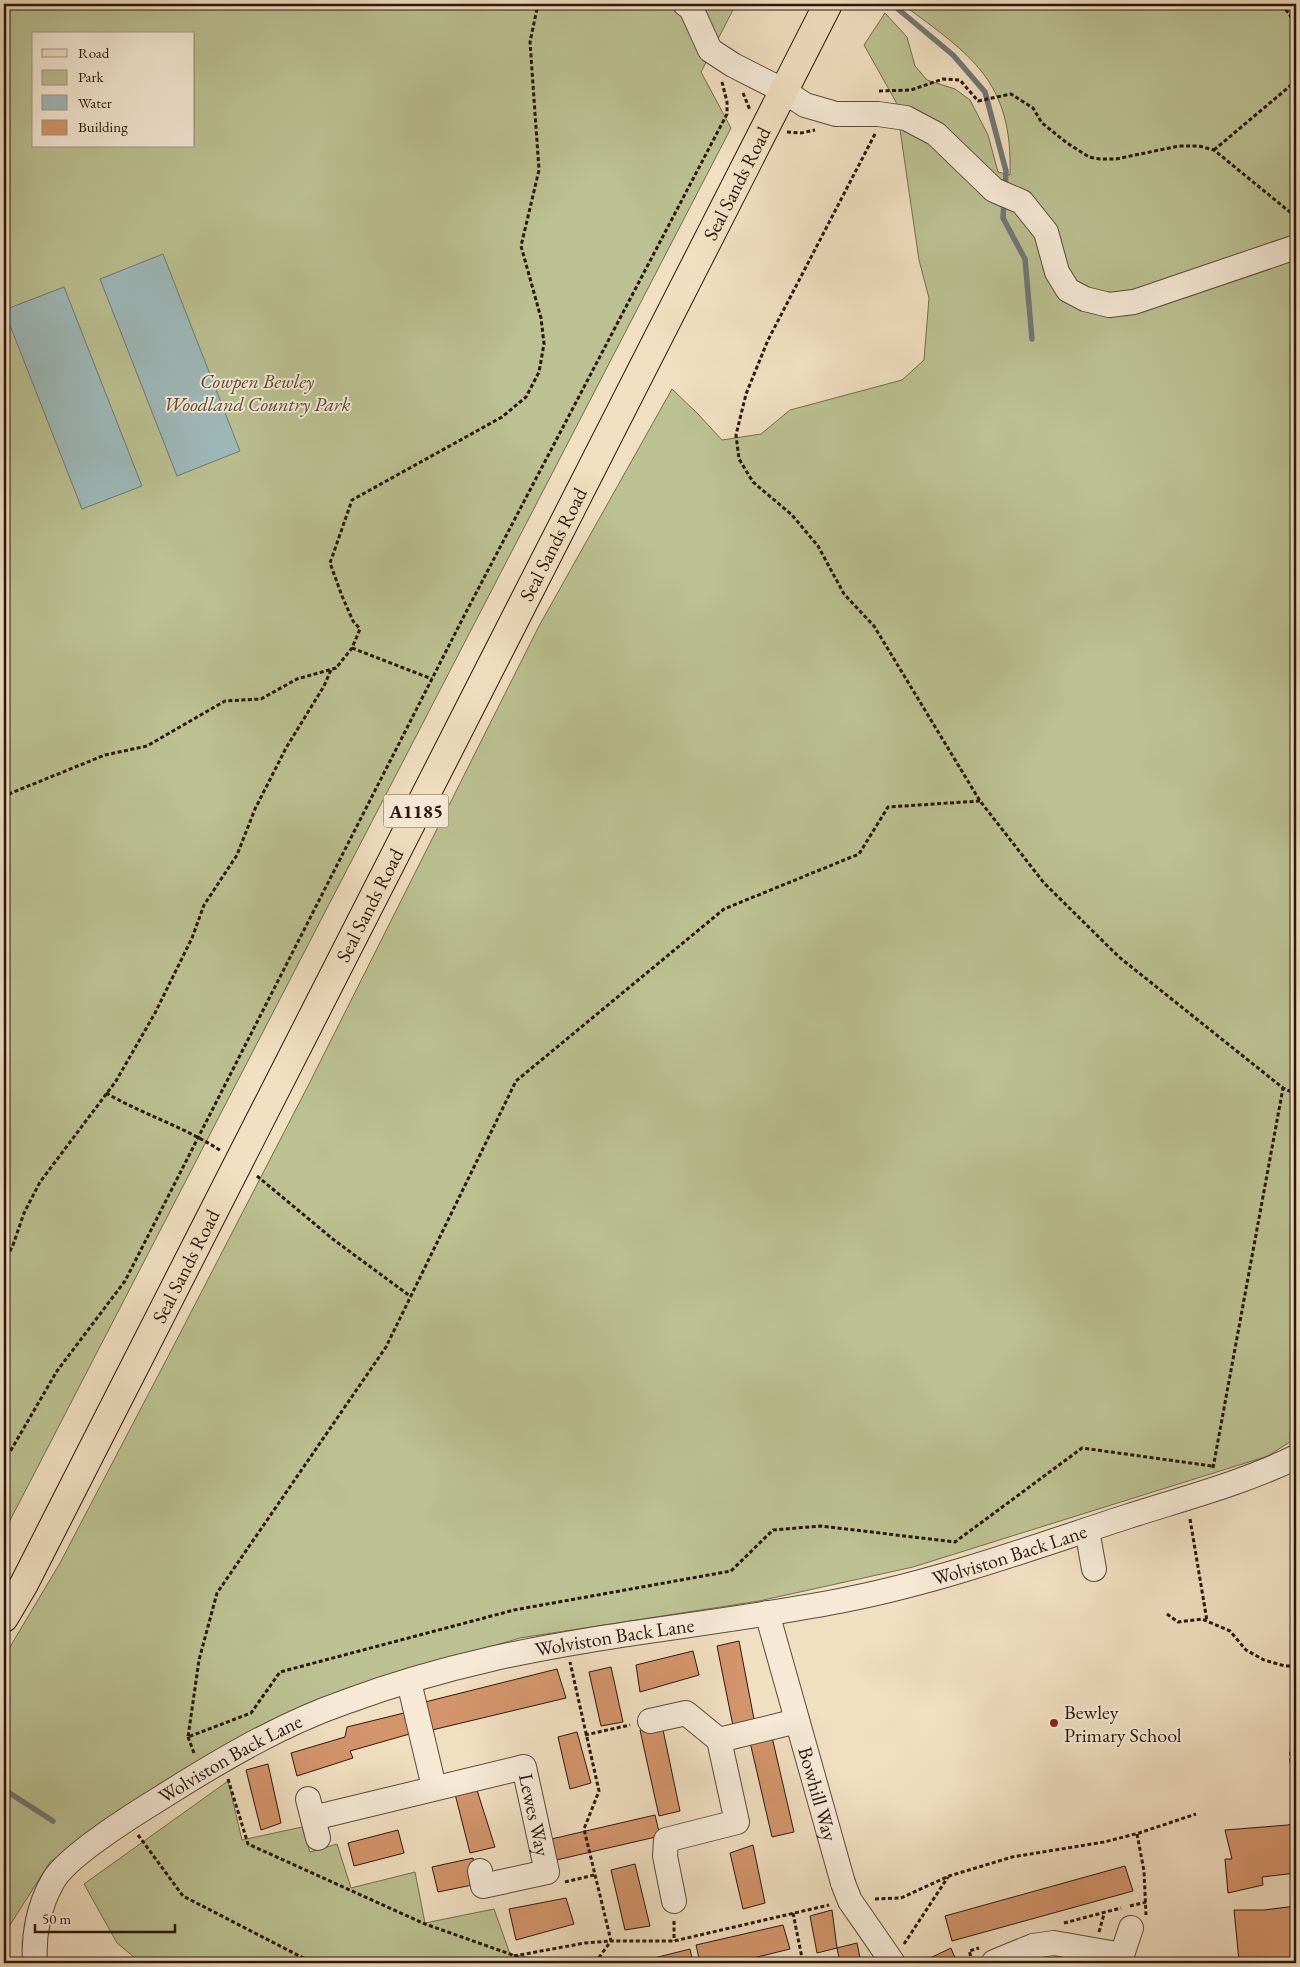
<svg xmlns="http://www.w3.org/2000/svg" width="1300" height="1967" font-family="'EB Garamond',serif">
<rect width="100%" height="100%" fill="#f1dfc1"/>
<filter id="stains"><feTurbulence type="fractalNoise" baseFrequency=".004" numOctaves="4"/><feColorMatrix values="0 0 0 0 .2 0 0 0 0 .09 0 0 0 0 .02 0 0 0 .5 -.17"/></filter>
<radialGradient id="worn" r=".72"><stop offset=".6" stop-color="#630" stop-opacity="0"/><stop offset="1" stop-color="#630" stop-opacity=".3"/></radialGradient>
<path fill="#bbc192" stroke="#736c50" fill-rule="evenodd" d="M4,4H736L701,72L731,128L4,1532ZM34,34H194V146H34Z
M902,4H1296V1438L1268,1456L913,1567L759,1601L520,1638L343,1690L217,1751L50,1862L10,1925L4,1926V1657L60,1563L173,1347L309,1084L539,626L672,389L698,414L722,440L761,434L790,410L902,380L924,360L929,298L919,260L896,102L864,45L885,13L907,37L915,66L927,80L955,89L970,100L988,135L998,172L1010,175C1013,81 971,55 902,4Z
M228,1781L242,1840L302,1827L310,1852L337,1844L351,1888L415,1872L425,1923L494,1909L510,1954L560,1963H141L117,1943L84,1884Z"/>
<path fill="#9ebabb" stroke="#707876" d="M163,254L240,451L177,476L100,279Z
M64,287L142,486L82,509L4,310Z"/>
<g fill="none" stroke-linecap="round" stroke-linejoin="round">
<path stroke="#707876" stroke-width="5.5" d="M892,4L953,55L985,92L1006,171L1005,190
M1004,201L1003,218L1025,259L1032,339
M4,1783L8,1792L53,1821"/>
</g>
<path fill="#d4956c" stroke="#2b160e" d="M739,1641L754,1719L733,1726L717,1646Z
M693,1651L699,1675L640,1692L636,1665Z
M611,1667L623,1722L601,1726L589,1672Z
M557,1669L566,1698L432,1730L425,1702Z
M408,1712L413,1733L350,1751L353,1758L297,1776L291,1753L345,1737L347,1727Z
M662,1725L680,1811L659,1816L640,1730Z
M577,1732L591,1783L570,1789L558,1737Z
M772,1737L794,1832L772,1837L750,1742Z
M268,1764L281,1823L261,1830L246,1770Z
M476,1787L495,1847L470,1853L455,1794Z
M655,1815L660,1836L552,1861L547,1840Z
M1296,1822V1873L1262,1877L1263,1885L1228,1893L1225,1859H1232L1225,1830L1288,1825Z
M398,1830L404,1853L354,1866L348,1843Z
M753,1845L765,1903L743,1909L730,1853Z
M473,1858L477,1884L438,1892L432,1867Z
M635,1864L650,1926L625,1930L611,1870Z
M1125,1866L1133,1891L952,1941L945,1916Z
M566,1898L574,1924L516,1940L509,1909Z
M1296,1906V1963H1277L1276,1958L1239,1961L1234,1910H1264Z
M832,1910L837,1948L817,1953L810,1916Z
M783,1925L790,1949L733,1963H700L696,1945Z
M857,1943L861,1963H840L837,1948Z
M951,1948L957,1963H932L930,1958Z
M690,1949L693,1963H634Z"/>
<g fill="none" stroke-linecap="round" stroke-linejoin="round">
<defs>
<g id="minor">
<path d="M685,4L691,8L710,50L733,65L784,91L805,105L836,114H878L906,118L936,134L994,190L1022,202L1046,232L1057,272L1068,290L1085,299L1109,305L1134,302L1296,247"/>
<path d="M1087,1530L1094,1569"/>
<path id="s1" d="M767,1613L843,1883"/>
<path d="M409,1682L434,1787"/>
<path d="M650,1721L686,1713L719,1740L737,1822L666,1840L665,1856L674,1901"/>
<path d="M719,1740L797,1721"/>
<path d="M308,1799L318,1838"/>
<path id="s2" d="M313,1818L524,1767L547,1872L483,1886L480,1871"/>
<path d="M862,1918L893,1963"/>
<path d="M994,1962L1033,1946L1054,1943L1122,1955"/>
<path id="s3" d="M35,1963C33,1935 39,1905 53,1881C67,1856 133,1815 159,1799C219,1761 281,1724 348,1701C394,1684 443,1670 491,1659C609,1632 731,1623 849,1599C944,1580 1037,1546 1129,1516C1182,1499 1246,1482 1296,1457"/>
<path d="M1121,1963L1122,1955L1131,1928"/>
</g>
<g id="major">
<path id="s4" d="M4,1618L24,1584L828,4"/>
</g>
</defs>
<use href="#minor" stroke="#5c483b" stroke-width="26"/>
<use href="#major" stroke="#2b160e" stroke-width="30"/>
<path stroke="#2b160e" stroke-width="3" stroke-dasharray="4 2.5" stroke-linecap="butt" d="M1282,4L1296,24
M879,91L911,90L943,79L960,80L978,101L1011,94L1033,108L1042,123L1067,143L1089,157L1100,159H1116L1179,146H1199L1214,150L1296,217
M743,93L750,110
M787,132L801,133L815,130
M875,134L768,340L746,394L736,435L739,459L753,482L792,515L818,546L844,594L874,626L980,801L1044,883L1119,957L1283,1088L1296,1094
M1214,150L1296,81
M352,648L432,679
M4,799L11,793L105,755L147,746L225,701L261,699L297,679L336,668L352,648L360,629L353,621L342,596L330,563L352,500L502,417L526,397L539,372L544,344L541,318L521,246L539,170L530,42L538,4
M980,801L888,807L859,854L724,909L516,1081L386,1347L217,1593L199,1660L188,1737L251,1713L280,1672L514,1610L731,1571L773,1530L821,1526L955,1542L1082,1448L1212,1466
M106,1093C144,1115 185,1127 221,1151
M257,1176L334,1240L410,1296
M4,1263L13,1245L24,1213L40,1182L116,1081L155,1013L192,938L204,905L237,855L255,809L286,748L324,686L331,670
M4,1462L57,1371L125,1281L464,616L727,114V102L722,82
M1213,1468L1283,1088
M1190,1519L1207,1621
M1167,1614L1178,1622L1202,1619L1230,1631L1246,1650L1264,1660L1285,1666H1296
M1296,1733C1290,1744 1288,1765 1296,1776
M585,1735L630,1725
M188,1737L194,1753
M228,1779L248,1844L425,1924L510,1954L530,1963
M1137,1834L1144,1871L1146,1915
M138,1835L183,1896L313,1963
M565,1882L594,1875
M875,1899L901,1898L949,1876L1012,1857L1104,1842L1139,1833L1196,1814
M1130,1906L1146,1902
M793,1913L803,1963
M674,1921V1941
M1064,1923L1121,1908
M1099,1932L1104,1914
M904,1944L948,1877
M514,1956L585,1943L611,1941L584,1829L599,1791L570,1662
M973,1962L969,1951L979,1948
M595,1963L611,1941H674L829,1905"/>
<use href="#minor" stroke="#f6ead7" stroke-width="24"/>
<use href="#major" stroke="#f1dfc1" stroke-width="28"/>
<defs>
<path id="minor-bridge" d="M843,1883L850,1901L862,1918"/>
</defs>
<use href="#minor-bridge" stroke="#5c483b" stroke-width="26" stroke-linecap="butt"/>
<use href="#minor-bridge" stroke="#f6ead7" stroke-width="24"/>
</g>
<circle fill="#8f2418" stroke="#f6ead7" stroke-width="2" cx="1054" cy="1723" r="5"/>
<g text-anchor="middle" dominant-baseline="central" stroke-width="4" stroke-linejoin="round" paint-order="stroke">
<rect fill="#f6ead7" stroke="#68564a" stroke-width="1" x="383.5" y="794.5" width="65" height="33" rx="4"/>
<g font-size="19" font-weight="bold" fill="#2b160e">
<text x="416" y="811">A1185</text>
</g>
<g font-size="20" fill="#2b160e" stroke="#f6ead7">
<text stroke="none"><textPath href="#s4" startOffset="1611">Seal Sands Road</textPath></text>
<text stroke="none"><textPath href="#s4" startOffset="1206">Seal Sands Road</textPath></text>
<text stroke="none"><textPath href="#s4" startOffset="801">Seal Sands Road</textPath></text>
<text stroke="none"><textPath href="#s4" startOffset="396">Seal Sands Road</textPath></text>
<text stroke="none"><textPath href="#s3" startOffset="1112">Wolviston Back Lane</textPath></text>
<text stroke="none"><textPath href="#s3" startOffset="708">Wolviston Back Lane</textPath></text>
<text stroke="none"><textPath href="#s3" startOffset="302">Wolviston Back Lane</textPath></text>
<text stroke="none"><textPath href="#s1" startOffset="188">Bowhill Way</textPath></text>
<text stroke="none"><textPath href="#s2" startOffset="266">Lewes Way</textPath></text>
</g>
<g font-size="20" font-style="italic" fill="#564936" stroke="#f6ead7">
<text x="257" y="381">Cowpen Bewley<tspan x="257" dy="23">Woodland Country Park</tspan></text>
</g>
<g font-size="20" fill="#2b160e" stroke="#f6ead7" text-anchor="start">
<text x="1064" y="1712">Bewley<tspan x="1064" dy="23">Primary School</tspan></text>
</g>
</g>
<rect width="1300" height="1967" fill="none" stroke="#f1dfc1" stroke-width="20"/>
<rect x="5" y="5" width="1290" height="1957" fill="none" stroke="#2b160e" stroke-width="2.5"/>
<rect x="10" y="10" width="1280" height="1947" fill="none" stroke="#2b160e"/>
<rect x="32" y="32" width="162" height="115" fill="#f6ead7" stroke="#a59587"/>
<rect x="42" y="49" width="25" height="8" fill="#f1dfc1" stroke="#a59587"/>
<text x="78" y="58" font-size="15" fill="#2b160e">Road</text>
<rect x="42" y="70" width="25" height="15" fill="#bbc192" stroke="#a59587"/>
<text x="78" y="82" font-size="15" fill="#2b160e">Park</text>
<rect x="42" y="95" width="25" height="15" fill="#9ebabb" stroke="#a59587"/>
<text x="78" y="108" font-size="15" fill="#2b160e">Water</text>
<rect x="42" y="120" width="25" height="15" fill="#d4956c" stroke="#a59587"/>
<text x="78" y="132" font-size="15" fill="#2b160e">Building</text>
<path d="M35 1924v8h140v-8" fill="none" stroke="#2b160e" stroke-width="2.5"/>
<text x="42" y="1924" font-size="15" fill="#2b160e" stroke="#f6ead7" stroke-width="4" paint-order="stroke">50 m</text>
<rect width="100%" height="100%" filter="url(#stains)"/>
<rect width="100%" height="100%" fill="url(#worn)"/>
</svg>
